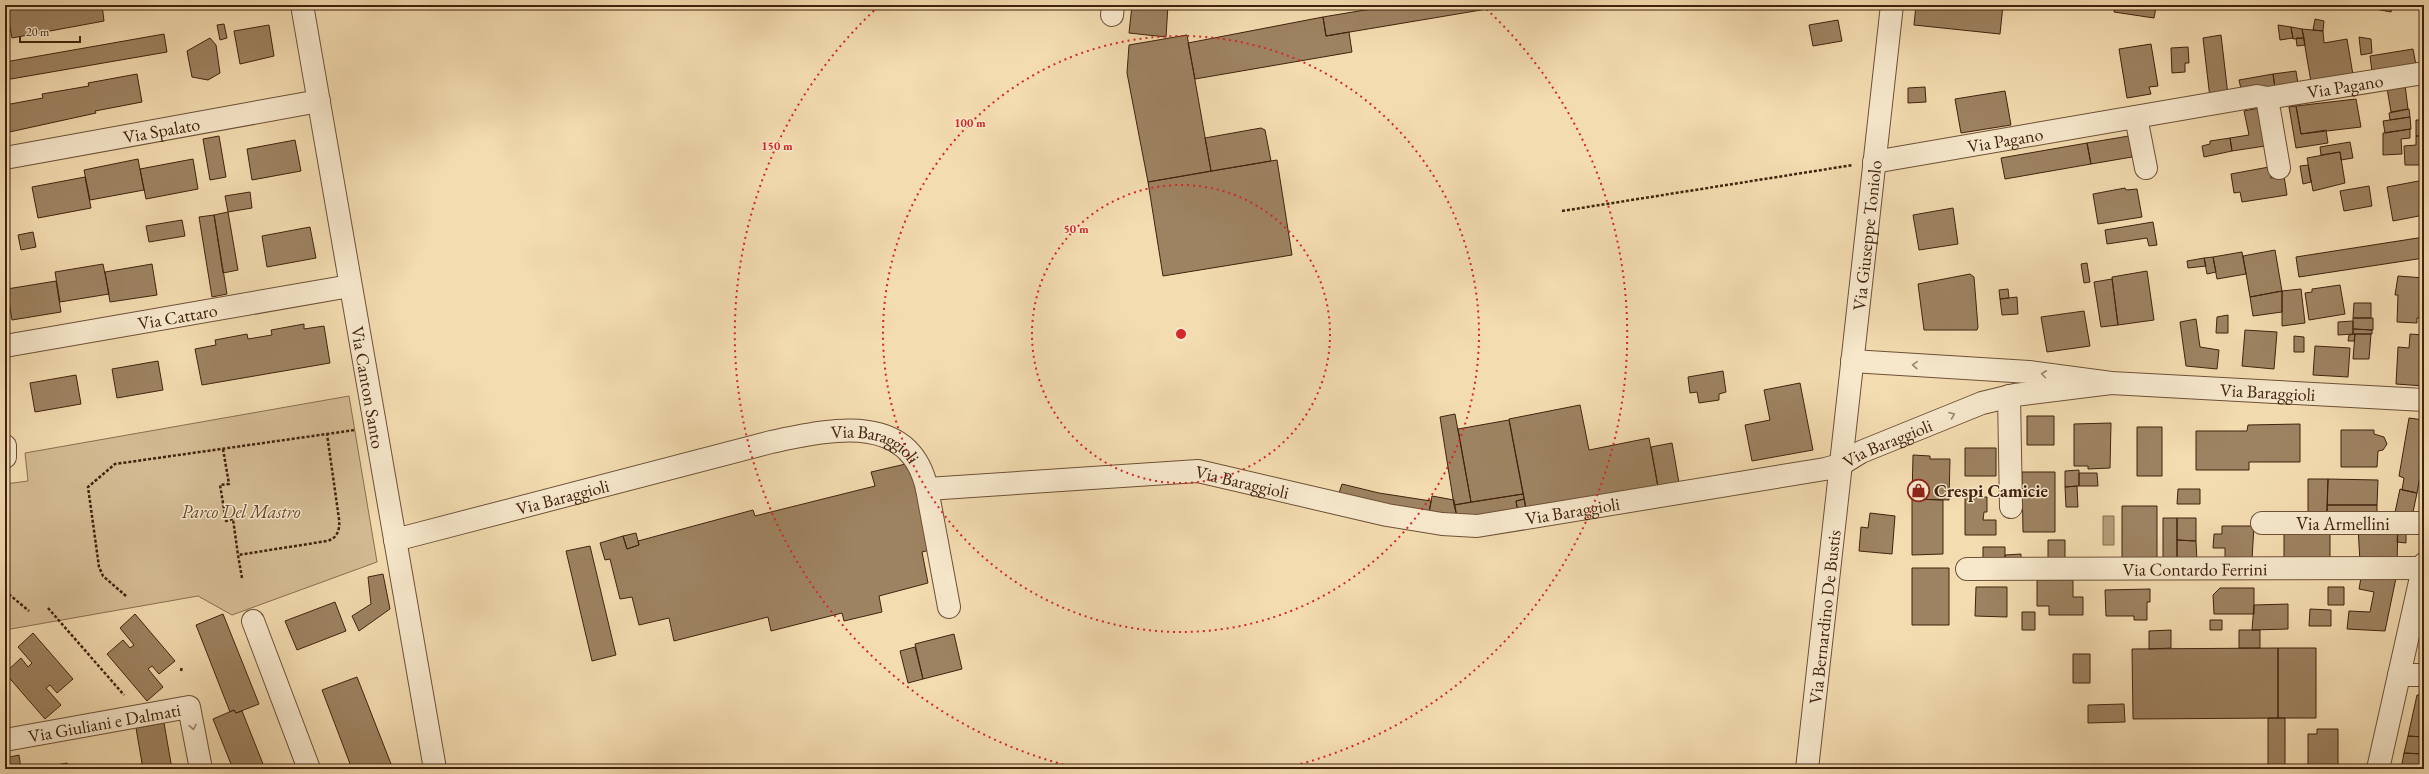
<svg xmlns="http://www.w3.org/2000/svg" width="2429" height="774" font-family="'EB Garamond',serif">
<rect width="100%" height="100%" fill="#f3dcb0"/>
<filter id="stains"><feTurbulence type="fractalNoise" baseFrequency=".005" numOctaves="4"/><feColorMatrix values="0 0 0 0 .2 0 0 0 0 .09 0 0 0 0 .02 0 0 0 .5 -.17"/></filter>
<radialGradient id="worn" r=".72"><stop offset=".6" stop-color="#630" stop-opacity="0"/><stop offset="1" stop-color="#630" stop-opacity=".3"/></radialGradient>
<path fill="#d5bc94" stroke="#8b6f50" d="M349,396L377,562L232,615L198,596L5,630V484L28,481L25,453Z"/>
<path fill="#b69d79" stroke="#876c4e" d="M2103,516H2114V545H2103Z"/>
<path fill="#9e8362" stroke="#41220d" d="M14,5H102L104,21L12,38L6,6Z
M1132,5H1168L1166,37L1129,33Z
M1395,5H1511L1326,36L1323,17Z
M1916,5H2003L2000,34L1914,25Z
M2115,5L2156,7L2154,18L2114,12Z
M2355,5H2393L2391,12Z
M1323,17L1326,36L1349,32L1352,52L1195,79L1188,43Z
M2315,19L2324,21L2323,31L2313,30Z
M1838,20L1842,41L1813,46L1809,25Z
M224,24L227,38L220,40L217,25Z
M269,25L274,56L240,64L234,31Z
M2278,25L2291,27L2293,38L2280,40Z
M2291,27L2302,29L2304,38L2293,39Z
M2302,29L2323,31L2324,43L2347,39L2353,75L2311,82Z
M164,34L167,52L5,80V62Z
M1187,35L1211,171L1148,182L1127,73L1129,45Z
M2221,35L2228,95L2210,98L2203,38Z
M2359,37L2371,39L2372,53L2361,55Z
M210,38L216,45L220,73L208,80L192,77L187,51Z
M2296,38H2304L2305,45L2297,46Z
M2151,44L2158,86L2149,87L2151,94L2127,98L2119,49Z
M2188,47L2189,63H2185V72L2172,73L2171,48Z
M2413,49L2416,65L2372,72L2370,56Z
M2296,71L2298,84L2275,88L2273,74Z
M137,74L142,102L95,111L96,113L5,133V105L43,98L42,94L89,86L88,83Z
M2273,74L2275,88L2242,93L2239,80Z
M2405,85L2408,109L2391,112L2387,88Z
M1925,87L1926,102L1908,103V88Z
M2005,91L2011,125L1961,133L1955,99Z
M2356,99L2361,127L2301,134L2296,106Z
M2296,106L2301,134L2326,130L2328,143L2296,148L2289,107Z
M2259,108L2265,146L2232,151L2230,138L2249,135L2244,111Z
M2409,109L2410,117L2390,120L2389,113Z
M2410,117L2411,129L2385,133L2383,121Z
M2416,120H2424V136H2416Z
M1261,128L1265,130L1271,161L1211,171L1205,138Z
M2410,129V138L2401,139L2402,154L2383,155V133Z
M219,136L226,177L210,180L203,139Z
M2129,136L2132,157L2091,164L2087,143Z
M2416,136H2424V165H2405L2404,146L2416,145Z
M2230,138L2232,151L2204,157L2202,146L2210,144V141Z
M295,140L301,171L252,180L247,149Z
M2350,142L2353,158L2341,160L2340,152L2321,155L2320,147Z
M2087,143L2091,164L2005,179L2001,158Z
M2340,152L2345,183L2313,191L2307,158Z
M138,159L144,190L90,200L84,170Z
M193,159L198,189L146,199L140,169Z
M1277,160L1292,255L1163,276L1148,182Z
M2308,165L2311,182L2303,184L2300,166Z
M2269,167L2271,178L2284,176L2287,195L2242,202L2240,192L2234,193L2231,174Z
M85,177L91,208L38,218L32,187Z
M2424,180V215L2393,221L2387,187Z
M2369,186L2372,206L2344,211L2340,191Z
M2125,188L2126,190L2137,189L2142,217L2098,224L2093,194Z
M250,192L252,208L228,212L225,196Z
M1953,208L1958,244L1919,250L1913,215Z
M228,212L238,270L223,273L214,215Z
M214,215L227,294L212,297L199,217Z
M182,220L185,236L149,242L146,226Z
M2153,222L2157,245L2149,246L2147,238L2107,244L2105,230Z
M310,227L316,258L267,267L262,236Z
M33,232L36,247L21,250L18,235Z
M2424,237V258L2299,277L2296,257Z
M2275,250L2282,291L2250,297L2243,256Z
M2242,252L2246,274L2217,279L2213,257Z
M2213,257L2216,272L2207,274L2204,258Z
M2204,258L2206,266L2188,268L2187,261Z
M2087,263L2090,282L2084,283L2081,264Z
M103,264L109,294L60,302L55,272Z
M152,264L157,295L110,302L105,272Z
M2147,271L2154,320L2118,325L2112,277Z
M1970,274L1974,277L1978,327L1977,330H1924L1918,284Z
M2398,276L2424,278V318H2417V323L2397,322L2398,295H2395Z
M2112,279L2118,325L2101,327L2094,282Z
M56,281L61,312L12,320L7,289Z
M2340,285L2345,314L2309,320L2305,293L2312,292V289Z
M2008,289L2009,298L2000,299L1999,290Z
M2301,289L2305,323L2282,326V291Z
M2282,291V312L2253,316L2250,297Z
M2017,297L2018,314L2002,315L2000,299Z
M2354,303H2371V318H2353Z
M2084,311L2090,346L2047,352L2041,317Z
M2228,315V333H2216L2217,317Z
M2353,318H2373V330L2353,329Z
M2196,319L2200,347L2219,350L2217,369L2186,366L2180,322Z
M2353,321V334L2338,335V322Z
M304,324V329L324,326L330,363L202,385L195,349L216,345L215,340L247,334L248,339L272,335L271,330Z
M2353,329L2372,330V334H2353Z
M2245,330L2277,332L2274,369L2242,366Z
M2355,334H2371L2369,359H2353Z
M2355,334L2354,341H2348L2349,335Z
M2410,334L2424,335V386L2396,384L2398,347L2409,348Z
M2294,336L2304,337V352H2294Z
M2315,346L2350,348L2348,377L2313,375Z
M158,361L163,390L117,398L112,369Z
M1723,371L1726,392L1719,394V400L1699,403L1697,392L1690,393L1688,377Z
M76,375L81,404L35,412L30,383Z
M1800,383L1813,450L1752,461L1745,425L1770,420L1764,390Z
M1580,405L1589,450L1649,438L1658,487L1527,513L1509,419Z
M1455,414L1471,502L1454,505L1440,417Z
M2027,416H2054V445H2027Z
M2409,418L2424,420V454L2417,493L2402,490L2404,478L2399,476Z
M1509,420L1523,494L1471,502L1458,429Z
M2111,423L2110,468L2088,469V466H2074V424Z
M2300,424V462H2249V470H2196V431H2247L2248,425Z
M2137,427H2162V476H2137Z
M2341,430H2374V434L2384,437L2387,444L2383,450L2378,451L2377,467H2341Z
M1672,443L1679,483L1658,487L1651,447Z
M1965,448H1996V476H1965Z
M1913,455L1930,456V459H1950L1949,500L1912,499Z
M910,463L930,550L922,552L928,583L879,596L882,612L844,621L842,613L771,631L768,617L674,641L669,618L639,625L632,597L620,599L610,559L605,560L600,543L623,536L627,549L639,545L638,541L753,510L755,516L875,486L871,472Z
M2079,470V486L2065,487V471Z
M2022,472H2055V532H2023Z
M2079,473H2097L2098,486H2079Z
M2308,479H2328L2327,517H2308Z
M2328,479L2378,480L2377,505H2327Z
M1342,484L1379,493L1431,501L1429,513L1338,496Z
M2077,486L2078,507H2066L2065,487Z
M2178,489H2200V504H2177Z
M2400,489L2417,493L2412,517H2394Z
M1523,494L1524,499L1516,501L1518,511L1457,517L1454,505Z
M1432,496L1454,500L1457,517L1429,513Z
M1965,497H1987V512H1984L1983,520H1996V535H1965Z
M1524,499L1526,511L1518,512L1516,501Z
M1912,499L1943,500V554L1912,555Z
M2327,505H2377V518L2327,517Z
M2122,506H2157V563H2122Z
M1870,513L1895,516L1892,554L1859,551L1861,527L1868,528Z
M2163,518H2177V563H2163Z
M2177,518H2196V541L2177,540Z
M2222,526H2254L2252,559H2225V548H2213L2214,534H2222Z
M2284,527H2330V563L2284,559Z
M2358,527H2398L2397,562H2360Z
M2398,527H2406V543L2397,542Z
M636,533L639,545L627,549L623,536Z
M2048,540H2065V562H2048Z
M2177,540L2196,541L2197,562L2177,563Z
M590,546L616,655L592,661L566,551Z
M1983,547H2005V563H1983Z
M2021,554V563H2005V555Z
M1912,568H1949V625H1912Z
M2362,572L2396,578L2385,631L2347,629L2349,611L2370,612L2374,592L2359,589Z
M383,574L390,609L359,631L352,616L371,604L368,577Z
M2037,580H2073V597H2083V615H2049V606H2037Z
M1976,587H2007V617L1975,616Z
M2328,587H2344V605H2328Z
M2220,588H2254V614H2214L2213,595Z
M2150,589V602H2147V620H2134V616H2106L2105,590Z
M335,602L346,631L297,650L285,621Z
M2288,604V629L2252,630L2254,605Z
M2310,609L2331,610V626H2309Z
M2022,612H2035V630H2022Z
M135,614L175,661L159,674L152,666L148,669L163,687L147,701L107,654L123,640L130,648L134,645L120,628Z
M223,614L259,704L236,713L234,710L230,712L196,625Z
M2210,620H2222V630H2210Z
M2171,630V648L2149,649V631Z
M2239,630H2260V648H2239Z
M33,633L73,679L57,693L50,685L46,688L61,705L45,719L5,673L21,658L28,667L32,663L18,647Z
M954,634L962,669L923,679L915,644Z
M915,647L923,679L908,683L900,651Z
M2278,648V718L2133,719L2132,649Z
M2278,648H2316V718H2278Z
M2073,654H2090V683H2073Z
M357,677L393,769H352L322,690Z
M2417,695H2424V737L2408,736Z
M2124,704L2125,722L2088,723V705Z
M234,710L236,713L242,711L265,769H233L213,719Z
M2268,718H2285V769H2268Z
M164,723L172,769H143L136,728Z
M2317,729H2338V769H2308V734H2317Z
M2408,736L2423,737L2422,754L2404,753Z
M2404,753L2424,754V769H2401Z
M19,755L21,769H5V758Z
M67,763L69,769H34Z
M142,764L143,769H114Z"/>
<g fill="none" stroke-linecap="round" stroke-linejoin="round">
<defs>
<g id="minor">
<path id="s1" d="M302,5L435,769"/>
<path d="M1112,15L1113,5"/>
<path d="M2136,117L2146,168"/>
<path id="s2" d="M5,158L319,101"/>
<path id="s3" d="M1874,162L2257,96L2267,98"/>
<path id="s4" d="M2279,168L2267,98L2424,73"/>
<path id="s5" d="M5,346L350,286"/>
<path id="s6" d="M1852,361L2029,372L2111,383L2424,400"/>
<path d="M2009,396L2011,507"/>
<path d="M5,446V457"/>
<path d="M927,489L949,607"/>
<path id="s7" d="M2262,523H2424"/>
<path id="s8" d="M395,540L771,442C829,430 910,410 927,489L1198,471L1387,515L1442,524L1477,526L1825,469L1840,465L1861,452L1982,403L2015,395L2111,383"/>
<path id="s9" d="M1967,569L2423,568"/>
<path d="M253,621L309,769"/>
<path d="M2399,675H2424"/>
<path id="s10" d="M5,740L189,707L201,769"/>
<path id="s11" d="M1807,769L1892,5"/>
<path d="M2378,769L2424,564"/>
</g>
</defs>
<use href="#minor" stroke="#6e5036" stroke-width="24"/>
<path stroke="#41220d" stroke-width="2.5" stroke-dasharray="3 2" stroke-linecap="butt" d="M1562,211L1853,165
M223,449L229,484L220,485L226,521L233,519L238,555
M242,578L238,555L327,541C338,538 340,529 339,519L327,434
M5,591L29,611
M126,596L103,576L99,567L88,487L115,464L355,430
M48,608L124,695
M181,671L182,666"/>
<use href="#minor" stroke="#f7e8cc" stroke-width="22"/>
</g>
<defs><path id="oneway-chevron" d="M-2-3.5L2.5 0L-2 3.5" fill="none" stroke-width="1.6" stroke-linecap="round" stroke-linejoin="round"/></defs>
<g stroke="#9c856c">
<use href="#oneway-chevron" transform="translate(1915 365) rotate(-177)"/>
<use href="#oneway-chevron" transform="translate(2044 374) rotate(-173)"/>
<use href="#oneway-chevron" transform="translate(1952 415) rotate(-22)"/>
<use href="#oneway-chevron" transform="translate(193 727) rotate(80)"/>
</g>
<g fill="none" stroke="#d62828" stroke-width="2" stroke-dasharray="2 4">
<circle cx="1181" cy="334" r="149"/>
<circle cx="1181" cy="334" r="298"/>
<path d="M1081 769A446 446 0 0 1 880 5M1482 5A446 446 0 0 1 1281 769"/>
</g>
<defs>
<symbol id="shop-ring" viewBox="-11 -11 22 22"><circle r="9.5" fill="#f7e8cc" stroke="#8f2418" stroke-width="1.5"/><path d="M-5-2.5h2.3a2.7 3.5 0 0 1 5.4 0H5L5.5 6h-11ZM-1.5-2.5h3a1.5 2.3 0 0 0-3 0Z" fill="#8f2418"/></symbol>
</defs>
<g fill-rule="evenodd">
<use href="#shop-ring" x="1906" y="478" width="25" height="25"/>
</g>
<g text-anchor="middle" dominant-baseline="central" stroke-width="3" stroke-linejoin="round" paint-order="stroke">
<g font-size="18" fill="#41220d" stroke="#f7e8cc">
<text stroke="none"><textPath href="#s4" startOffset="150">Via Pagano</textPath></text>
<text stroke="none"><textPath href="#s2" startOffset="159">Via Spalato</textPath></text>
<text stroke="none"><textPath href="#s3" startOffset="133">Via Pagano</textPath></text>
<text stroke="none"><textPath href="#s11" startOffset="537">Via Giuseppe Toniolo</textPath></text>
<text stroke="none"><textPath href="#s5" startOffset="175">Via Cattaro</textPath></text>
<text stroke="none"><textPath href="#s1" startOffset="388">Via Canton Santo</textPath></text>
<text stroke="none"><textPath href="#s6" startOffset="417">Via Baraggioli</textPath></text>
<text stroke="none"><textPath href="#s8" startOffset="1552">Via Baraggioli</textPath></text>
<text stroke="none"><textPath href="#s8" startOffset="497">Via Baraggioli</textPath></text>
<text stroke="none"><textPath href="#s8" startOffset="892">Via Baraggioli</textPath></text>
<text stroke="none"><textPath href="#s8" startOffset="173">Via Baraggioli</textPath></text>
<text stroke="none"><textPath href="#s8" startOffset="1228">Via Baraggioli</textPath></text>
<text stroke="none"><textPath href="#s7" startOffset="81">Via Armellini</textPath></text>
<text stroke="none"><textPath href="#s9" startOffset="228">Via Contardo Ferrini</textPath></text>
<text stroke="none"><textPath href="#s11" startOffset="153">Via Bernardino De Bustis</textPath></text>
<text stroke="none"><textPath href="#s10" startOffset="101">Via Giuliani e Dalmati</textPath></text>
</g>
<g font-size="18" font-weight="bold" fill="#41220d" stroke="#f7e8cc" text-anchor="start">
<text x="1934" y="490">Crespi Camicie</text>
</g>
<g font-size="18" font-style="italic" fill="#66482f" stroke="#f7e8cc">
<text x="241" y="511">Parco Del Mastro</text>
</g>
</g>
<circle cx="1181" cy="334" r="6" fill="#d62828" stroke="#f7e8cc" stroke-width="2"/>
<g font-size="12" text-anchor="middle" font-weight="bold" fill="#d62828" stroke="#f7e8cc" stroke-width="3" stroke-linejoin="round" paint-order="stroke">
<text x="970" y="127">100 m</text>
<text x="777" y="150">150 m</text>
<text x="1076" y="233">50 m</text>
</g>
<rect width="2429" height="774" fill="none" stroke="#f3dcb0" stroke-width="20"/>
<rect x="6" y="6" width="2417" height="762" fill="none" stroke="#41220d" stroke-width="2"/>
<rect x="10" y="10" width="2409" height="754" fill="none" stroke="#41220d"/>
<path d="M20 36v6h60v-6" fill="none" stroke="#41220d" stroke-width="2"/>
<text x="26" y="36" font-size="12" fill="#41220d" stroke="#f7e8cc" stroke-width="3" paint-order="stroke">20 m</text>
<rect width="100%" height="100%" filter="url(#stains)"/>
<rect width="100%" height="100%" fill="url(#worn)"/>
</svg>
